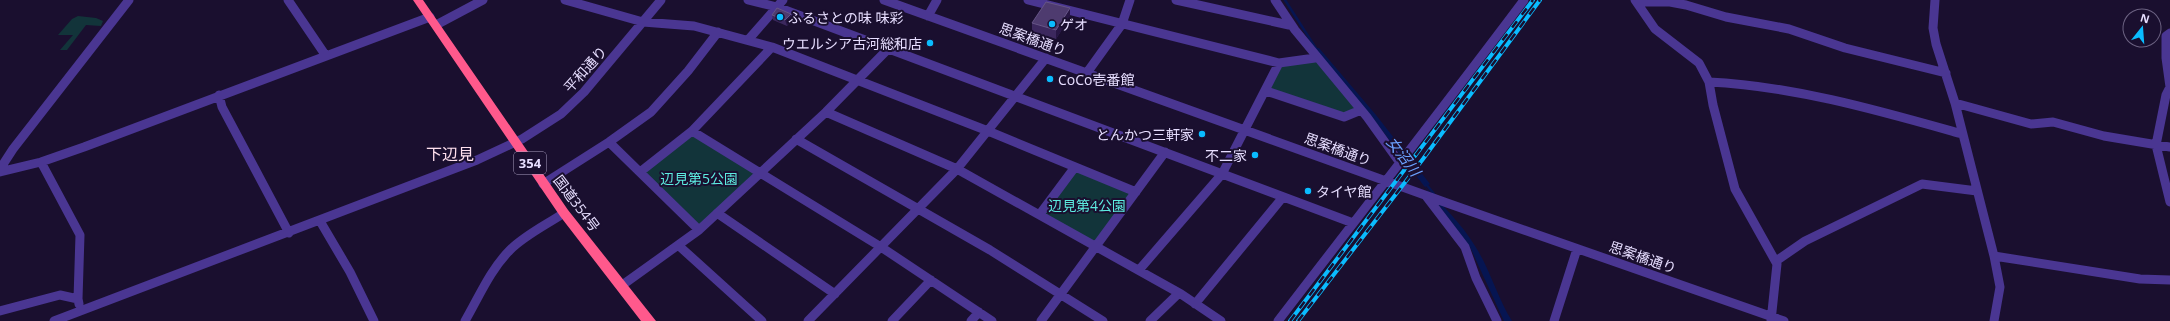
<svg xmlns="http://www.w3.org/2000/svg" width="2170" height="321" font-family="'Open Sans','Noto Sans JP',sans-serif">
<rect width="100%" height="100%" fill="#1a0f2f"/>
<path fill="#12343a" d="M78,16L96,18L103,21L101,26L86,25L67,50H60L73,35H58L72,19Z
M1315,58L1361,110L1344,117L1266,91L1279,63Z
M692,131L760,173L699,230L640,172Z
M1075,167L1136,192L1097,246L1040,214Z"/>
<path fill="#061552" d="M1319,48L1376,115L1430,184L1425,187C1442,205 1462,224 1475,246C1490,269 1497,297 1512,321H1504L1470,247L1372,117L1313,49Z"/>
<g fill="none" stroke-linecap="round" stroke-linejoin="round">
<path stroke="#061552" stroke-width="2.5" d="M1285,0L1317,50
M1426,184L1434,194"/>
<path stroke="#4a3692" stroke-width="9" d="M288,0L326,56
M565,0L643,22L694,26L772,47L988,131L1136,192
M748,0L777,7L1353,223
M884,0L1447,203L1784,321
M1028,0L1279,63L1315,58
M1176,0L1289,25
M1275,0L1295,30L1367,117L1400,163
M1635,0L1655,29L1699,63L1709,82L1713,105L1735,189L1777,264L1771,321
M1935,0L1933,28L1936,44L1955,103L1994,256L2000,287L1994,321
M1637,2H1670L1686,5L1726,17L1789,29L1845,48L1946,73
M928,16L937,0
M436,25L483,0
M2170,33L2166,36V58L2170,87L2166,95L2156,145L2170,202
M748,40L783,0
M1086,74L1122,24L1130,0
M1709,82C1794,86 1880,111 1962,134
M1266,91L1344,117L1361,110
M219,95L222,107L289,233
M1955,103L2031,124L2053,122L2104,136L2170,147
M826,112L957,169L1181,294L1221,321
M692,131L881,247L992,321
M796,139L990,250L1103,321
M609,142L699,230
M41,162L80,235L78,299
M0,169L13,149L129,0
M0,172L41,162L84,147L430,17
M640,172L692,131L772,47
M543,184L609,142L651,112L688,71L718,32
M1426,196L1465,247L1476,278L1497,321
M717,213L835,294
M1040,214L1075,167
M320,221L350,272L374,321
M678,245L762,321
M1994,256L2140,279L2170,280
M1776,261L1805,241L1922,184L1977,191
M1139,270L1222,174L1279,63
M621,286L699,230L826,112L888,49
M1195,304L1283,197
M0,311L60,295L78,299L79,304
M54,321L477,160L522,139L561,114L584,92L661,0
M465,321C479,297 490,270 510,250C525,235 546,225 564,213
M808,321L957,169L1046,58
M892,321L931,280
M971,321L979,312
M1041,321L1165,152
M1150,321L1179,293
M1278,321C1360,214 1443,108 1524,0
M1554,321L1577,249"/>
<path fill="#ff598c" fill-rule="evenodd" d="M413,0H423L568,210L656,321H641L560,216Z"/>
<defs>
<path id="rail" d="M1290,321L1533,0
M1298,321L1423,159L1540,0"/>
</defs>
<use href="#rail" stroke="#0abcff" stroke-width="4"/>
<use href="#rail" stroke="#1a0f2f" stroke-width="2.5" stroke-dasharray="8" stroke-linecap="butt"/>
</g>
<path fill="#3c285e" d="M772,15L793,19L787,26L773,20Z
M1070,17L1056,39L1032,32V23Z"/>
<path fill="#271644" d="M1070,8V17L1056,39V30Z
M791,14L793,19L787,26L785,20Z"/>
<path fill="#4e3b6f" stroke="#665586" d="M1046,2L1070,8L1056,30L1032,23Z
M777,8L791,14L785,20L772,15Z"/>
<g fill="#0abcff" stroke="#1a0f2f" stroke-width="1.5">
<circle cx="780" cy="17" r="4"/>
<circle cx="1052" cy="24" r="4"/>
<circle cx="930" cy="43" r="4"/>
<circle cx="1050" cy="79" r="4"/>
<circle cx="1202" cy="134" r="4"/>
<circle cx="1255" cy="155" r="4"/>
<circle cx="1308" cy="191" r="4"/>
</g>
<g text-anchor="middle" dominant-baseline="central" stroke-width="4" stroke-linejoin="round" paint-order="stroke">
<rect fill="#1a0f2f" stroke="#aaa0c1" stroke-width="1" x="514" y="152" width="32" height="22" rx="3"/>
<g font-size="13" font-weight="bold" fill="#e7deff">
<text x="530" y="163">354</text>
</g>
<g font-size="14" fill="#e7deff" stroke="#1a0f2f" text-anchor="start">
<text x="788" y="17">ふるさとの味 味彩</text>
<text x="1060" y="24">ゲオ</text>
<text x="922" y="43" text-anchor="end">ウエルシア古河総和店</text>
<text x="1058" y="79">CoCo壱番館</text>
<text x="1194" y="134" text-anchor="end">とんかつ三軒家</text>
<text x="1247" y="155" text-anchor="end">不二家</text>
<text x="1316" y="191">タイヤ館</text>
</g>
<g font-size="14" fill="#e7deff" stroke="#1a0f2f">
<text transform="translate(1033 39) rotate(20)">思案橋通り</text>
<text transform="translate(585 69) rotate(-48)">平和通り</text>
<text transform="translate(1338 149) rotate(20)">思案橋通り</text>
<text transform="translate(577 203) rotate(53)">国道354号</text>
<text transform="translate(1643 257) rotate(19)">思案橋通り</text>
</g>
<g font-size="14" fill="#5dece0" stroke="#1a0f2f">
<text x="699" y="178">辺見第5公園</text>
<text x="1087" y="205">辺見第4公園</text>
</g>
<g font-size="15" font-style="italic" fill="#6ca2ff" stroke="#1a0f2f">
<text transform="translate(1404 156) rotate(53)">女沼川</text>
</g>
<g font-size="16" fill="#ffe0ee" stroke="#1a0f2f">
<text x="450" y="154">下辺見</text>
</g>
</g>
<g transform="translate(2142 28) rotate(17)"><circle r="19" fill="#1a0f2f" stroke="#6c6282"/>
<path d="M0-3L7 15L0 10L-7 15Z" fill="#0abcff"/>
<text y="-6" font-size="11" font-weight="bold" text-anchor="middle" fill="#e7deff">N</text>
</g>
</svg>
